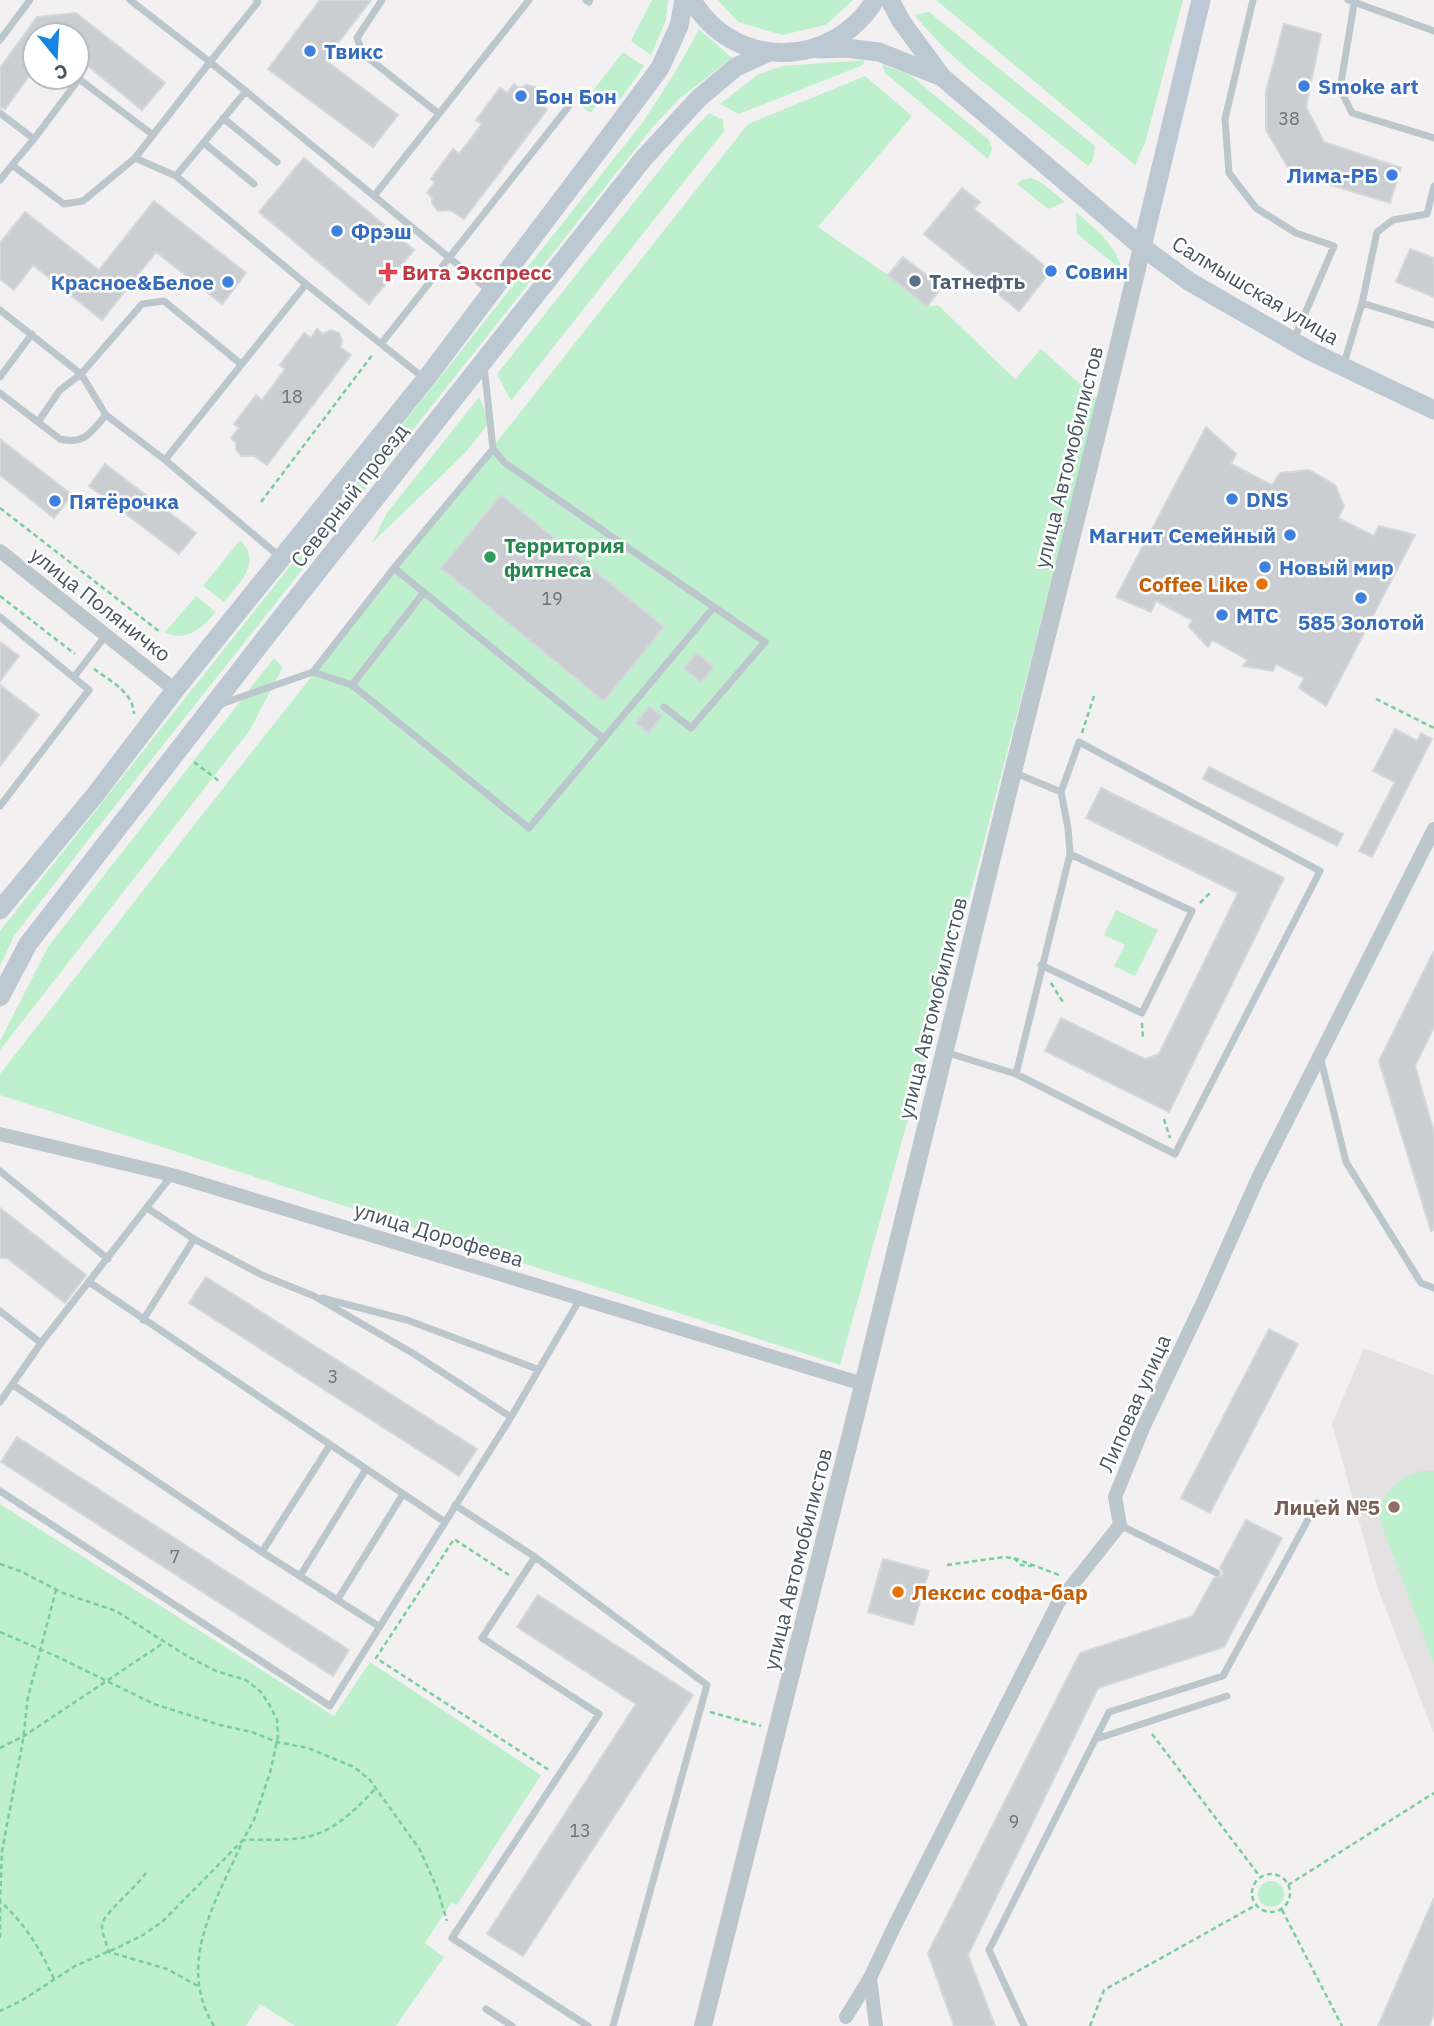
<svg xmlns="http://www.w3.org/2000/svg" width="1434" height="2026" font-family="'IBM Plex Sans',sans-serif">
<rect width="100%" height="100%" fill="#f3f0f1"/>
<path fill="#e4e1e3" d="M1364,1348L1434,1375V1734L1378,1589L1332,1424Z"/>
<path fill="#bff0cd" d="M652,0H668L666,20L651,55L631,41Z
M718,0H853L826,25L782,35L738,22Z
M936,0H1183L1145,143L1135,165Z
M929,12L1095,146L1093,160L1088,166L971,72L944,48L914,15Z
M699,29L732,58L679,99L652,128L103,821L14,936L0,966V931L643,122L676,71Z
M623,52L644,66L622,97L614,104L599,103L590,113L581,106Z
M865,60L863,65L739,114L720,104L757,75L782,66Z
M882,64L910,75L989,140L992,149L988,159L885,73Z
M865,76L912,116L818,227L888,275L927,306L938,305L1015,379L1041,349L1098,400L976,873L840,1365L0,1095V1074L198,820L748,124Z
M709,113L723,120L724,131L511,401L497,374L686,137Z
M1031,178L1042,183L1065,202L1048,209L1017,184L1022,180Z
M1076,212C1099,232 1113,242 1123,271L1077,234Z
M479,397L490,422L464,454L372,543L387,513Z
M240,540C263,563 239,583 224,602L203,586Z
M196,596L216,612C204,626 186,644 165,632Z
M274,658L283,667L250,730L0,1050V1041L48,947Z
M1116,910L1158,930L1135,976L1114,966L1125,945L1104,935Z
M1420,1471H1434V1664L1379,1518C1381,1492 1397,1479 1420,1471Z
M0,1504L334,1716L370,1662L541,1775L457,1905L451,1903L425,1943L444,1957L396,2026H295L260,2004L246,2026H0Z
M1258 1894a13 13 0 1 1 26 0a13 13 0 1 1-26 0Z"/>
<path fill="#caced3" stroke="#d4d7dc" stroke-width="2" d="M320,0H371L325,60L398,115L373,147L268,69Z
M76,13L165,83L142,110L77,57V35H35V68L5,109L0,107V68L37,17Z
M1284,24L1321,34L1306,107L1324,142L1401,168L1390,203L1291,173L1266,130V91Z
M514,84L519,88L527,85L535,87L539,95L537,101L547,110L464,219L450,210L438,211L432,203V197L427,193L435,182L431,179L453,149L459,154L482,124L476,120L500,88L507,93Z
M304,158L414,250L369,304L259,212Z
M962,188L980,202L974,209L1051,271L1019,311L924,234Z
M154,201L246,273L222,304L156,252L102,320L33,265L14,290L0,279V243L25,212L99,270Z
M1410,249L1434,258V297L1396,282Z
M903,257L942,287L927,306L888,275Z
M317,329L323,334L331,330L339,333L342,341L340,347L351,355L267,465L254,456H241L236,449V443L231,438L239,428L234,424L256,395L262,400L285,369L280,365L304,333L311,338Z
M1206,427L1236,454L1231,464L1272,485L1280,473L1309,470L1335,485L1344,506L1338,518L1374,536L1379,526L1415,535L1326,706L1299,688L1304,678L1276,664L1273,671L1243,666L1248,660L1212,640L1208,647L1189,627L1192,620L1156,601L1151,612L1116,597Z
M0,439L72,495L54,518L0,475Z
M105,464L196,533L179,554L89,486Z
M501,495L664,627L604,701L441,568Z
M0,642L19,656L0,681Z
M697,653L713,667L701,682L684,668Z
M0,685L39,715L0,766Z
M649,706L662,716L648,733L636,723Z
M1395,729L1417,741L1421,733L1432,739L1372,857L1359,851L1395,782L1373,771Z
M1209,767L1343,834L1337,846L1203,779Z
M1101,788L1284,878L1169,1112L1045,1051L1061,1018L1145,1059L1159,1054L1238,893L1086,818Z
M1434,951V1027L1415,1066L1434,1132V1230L1431,1231L1379,1061Z
M0,1208L86,1275L65,1303L7,1258H0Z
M206,1277L477,1449L459,1476L189,1303Z
M1269,1329L1298,1344L1210,1513L1181,1498Z
M17,1437L349,1650L333,1676L1,1462Z
M1246,1520L1282,1538L1224,1647L1098,1688L968,1955L995,2026H954L928,1953L1080,1653L1193,1616L1214,1578L1222,1576L1223,1572L1220,1568Z
M883,1559L929,1571L913,1625L868,1612Z
M538,1595L693,1695L523,1956L487,1934L636,1704L517,1627Z
M1434,1898V2014L1429,2026H1378Z"/>
<g fill="none" stroke-linecap="round" stroke-linejoin="round">
<path stroke="#77ce9b" stroke-width="2.5" stroke-dasharray="5 3.5" stroke-linecap="butt" d="M261,502L373,354
M0,508L160,632
M0,596L75,654
M94,669C110,681 133,692 134,714
M1376,699L1434,728
M1082,733L1094,696
M194,762L219,781
M1200,903L1210,893
M1051,983L1064,1004
M1142,1023L1143,1039
M1164,1119L1170,1138
M1014,1558L1021,1565L1032,1566
M0,1564L20,1571L63,1593L116,1611L187,1656L216,1671L246,1680L261,1692L270,1706L277,1720L278,1736L270,1773L254,1820L243,1840L163,1921L143,1935L119,1947L75,1966L21,2001L0,2011
M947,1565L1004,1557L1014,1558L1059,1575
M509,1575L454,1539L376,1658L549,1770
M0,1632L58,1657L154,1704L220,1725L252,1732L277,1742L308,1748L354,1767L370,1780L420,1850L437,1888L447,1921
M710,1712L761,1726
M1152,1734L1261,1878
M0,1748L24,1736L165,1642
M146,1873C137,1886 103,1915 102,1924C101,1932 107,1944 109,1952L167,1969L198,1986
M1252 1893a19 19 0 1 1 38 0a19 19 0 1 1-38 0Z
M1288,1885L1434,1793
M1282,1910L1342,2026
M0,1938V1903
M54,1979C39,1947 26,1925 0,1901L2,1851L23,1740L28,1697L56,1590
M214,2026C175,1962 217,1901 243,1840C266,1839 292,1842 314,1835C339,1827 358,1807 375,1789
M1090,2026L1104,1990L1256,1905"/>
<path stroke="#bcc6cd" stroke-width="7" d="M130,0L210,62L135,158
M257,0L258,2L210,62L374,196
M382,0L357,38L363,54L438,113
M586,0L589,2L590,0
M1253,0L1225,119L1229,173L1256,208L1296,233L1334,246L1294,339
M1348,0L1434,31
M1354,4L1340,89L1352,113L1434,138
M0,40L30,0
M0,113L34,139L79,79L153,135
M223,118L277,162
M204,143L254,184
M12,165L34,139
M176,176L246,91
M0,180L12,165L64,204L83,201L135,158L176,176L306,284
M491,292L374,196L529,0
M1362,303L1434,325
M0,310L81,374L106,415
M381,344L569,106
M1343,367L1362,303L1377,232L1393,220L1427,214L1434,186
M0,377L32,334
M0,393L60,439C85,445 91,432 106,415L165,460
M38,422L60,390L81,374L142,304L164,301L241,364
M279,556L165,460L306,284L425,379
M394,568L604,739
M0,617L89,690L0,806
M313,672L394,568L493,449
M74,677L106,635
M352,685L424,592
M221,704L313,672L352,685L529,828L714,607L505,463L493,449L484,365
M664,707L691,728L765,642L714,607
M1013,772L1061,792
M1041,965L1142,1013L1192,911L1070,854
M945,1052L1016,1074L1175,1154L1320,871L1079,742L1061,792L1068,828L1070,854L1016,1074
M1321,1060L1346,1162L1421,1283L1434,1288
M0,1171L108,1259
M147,1208L194,1239L262,1275L314,1296L414,1354L511,1417
M89,1282L445,1522
M322,1298L407,1320L537,1369
M0,1311L41,1343L172,1175
M143,1320L194,1239
M13,1385L262,1552L380,1627
M0,1402L41,1343
M0,1491L330,1706L511,1417L580,1299
M455,1505L535,1557L482,1638L599,1714L452,1938L588,2026
M1120,1525L1217,1573
M262,1552L330,1445
M535,1557L707,1685L613,2026
M300,1576L366,1469
M338,1599L403,1494
M1096,1739L1227,1696
M486,2009L512,2026
M1024,2026L989,1950L1109,1712L1223,1676L1317,1503"/>
<path stroke="#bcc6cd" stroke-width="14" d="M0,551L175,690
M0,1134L172,1175L863,1384
M846,2017L870,1978
M876,2026L870,1978L894,1927L1058,1603L1120,1525L1115,1497L1143,1428L1203,1302L1258,1178L1434,829"/>
<path stroke="#bcc6cd" stroke-width="18" d="M703,2026C804,1630 900,1234 997,837C1045,640 1096,444 1142,247"/>
<path stroke="#bcc9d2" stroke-width="19" d="M692,0C733,71 833,69 875,0
M890,0L901,21L942,77L1142,247L1190,282L1310,351L1434,410
M819,49L846,48L879,52L942,77
M1142,247L1201,0
M0,910L95,795L175,690L425,380L608,138L660,68L679,26L684,0
M0,997L28,944L262,642L643,159L699,98L736,67L767,53"/>
</g>
<g fill="#3f7fe0" stroke="#fff" stroke-width="2.5">
<circle cx="310" cy="51" r="7"/>
<circle cx="1304" cy="86" r="7"/>
<circle cx="521" cy="96" r="7"/>
<circle cx="1392" cy="175" r="7"/>
<circle cx="337" cy="231" r="7"/>
<circle cx="1051" cy="271" r="7"/>
<circle cx="228" cy="282" r="7"/>
<circle cx="1232" cy="499" r="7"/>
<circle cx="55" cy="501" r="7"/>
<circle cx="1290" cy="535" r="7"/>
<circle cx="1265" cy="567" r="7"/>
<circle cx="1361" cy="598" r="7"/>
<circle cx="1222" cy="615" r="7"/>
</g>
<path fill="#e0444e" stroke="#fff" stroke-width="2.5" d="M384.5 261.5h7v7h7v7h-7v7h-7v-7h-7v-7h7z"/>
<circle fill="#5c6f8a" stroke="#fff" stroke-width="2.5" cx="915" cy="281" r="7"/>
<circle fill="#2e9e5b" stroke="#fff" stroke-width="2.5" cx="490" cy="557" r="7"/>
<g fill="#e8710a" stroke="#fff" stroke-width="2.5">
<circle cx="1262" cy="584" r="7"/>
<circle cx="898" cy="1592" r="7"/>
</g>
<circle fill="#8d6e63" stroke="#fff" stroke-width="2.5" cx="1394" cy="1507" r="7"/>
<g text-anchor="middle" dominant-baseline="central" stroke-width="5" stroke-linejoin="round" paint-order="stroke">
<g font-size="18" fill="#68747b">
<text x="1289" y="118">38</text>
<text x="292" y="396">18</text>
<text x="552" y="598">19</text>
<text x="333" y="1376">3</text>
<text x="175" y="1556">7</text>
<text x="1014" y="1821">9</text>
<text x="580" y="1830">13</text>
</g>
<g font-size="21" font-weight="bold" fill="#366cbe" stroke="#fff" text-anchor="start">
<text x="324" y="51">Твикс</text>
<text x="1318" y="86">Smoke art</text>
<text x="535" y="96">Бон Бон</text>
<text x="1378" y="175" text-anchor="end">Лима-РБ</text>
<text x="351" y="231">Фрэш</text>
<text x="1065" y="271">Совин</text>
<text x="214" y="282" text-anchor="end">Красное&amp;Белое</text>
<text x="1246" y="499">DNS</text>
<text x="69" y="501">Пятёрочка</text>
<text x="1276" y="535" text-anchor="end">Магнит Семейный</text>
<text x="1279" y="567">Новый мир</text>
<text x="1236" y="615">МТС</text>
<text x="1361" y="622" text-anchor="middle">585 Золотой</text>
</g>
<g font-size="21" font-weight="bold" fill="#be3a42" stroke="#fff" text-anchor="start">
<text x="402" y="272">Вита Экспресс</text>
</g>
<g font-size="21" font-weight="bold" fill="#4e5e75" stroke="#fff" text-anchor="start">
<text x="929" y="281">Татнефть</text>
</g>
<g font-size="21" fill="#48565e" stroke="#fff">
<text transform="translate(1256 290) rotate(31)">Салмышская улица</text>
<text transform="translate(1068 457) rotate(-76)">улица Автомобилистов</text>
<text transform="translate(349 495) rotate(-52)">Северный проезд</text>
<text transform="translate(101 604) rotate(38)">улица Поляничко</text>
<text transform="translate(932 1008) rotate(-76)">улица Автомобилистов</text>
<text transform="translate(439 1234) rotate(17)">улица Дорофеева</text>
<text transform="translate(1134 1403) rotate(-66)">Липовая улица</text>
<text transform="translate(797 1559) rotate(-76)">улица Автомобилистов</text>
</g>
<g font-size="21" font-weight="bold" fill="#27864d" stroke="#fff" text-anchor="start">
<text x="504" y="545">Территория<tspan x="504" dy="24">фитнеса</tspan></text>
</g>
<g font-size="21" font-weight="bold" fill="#c56008" stroke="#fff" text-anchor="end">
<text x="1248" y="584">Coffee Like</text>
<text x="912" y="1592" text-anchor="start">Лексис софа-бар</text>
</g>
<g font-size="21" font-weight="bold" fill="#785e54" stroke="#fff" text-anchor="end">
<text x="1380" y="1507">Лицей №5</text>
</g>
</g>
<g transform="translate(56 56) rotate(162)"><circle r="33" fill="#ffffff" stroke="#b6bbbf" stroke-width="2"/>
<path d="M0-5L12 26L0 18L-12 26Z" fill="#1885e5"/>
<text y="-10" font-size="19" font-weight="bold" text-anchor="middle" fill="#48565e">С</text>
</g>
</svg>
